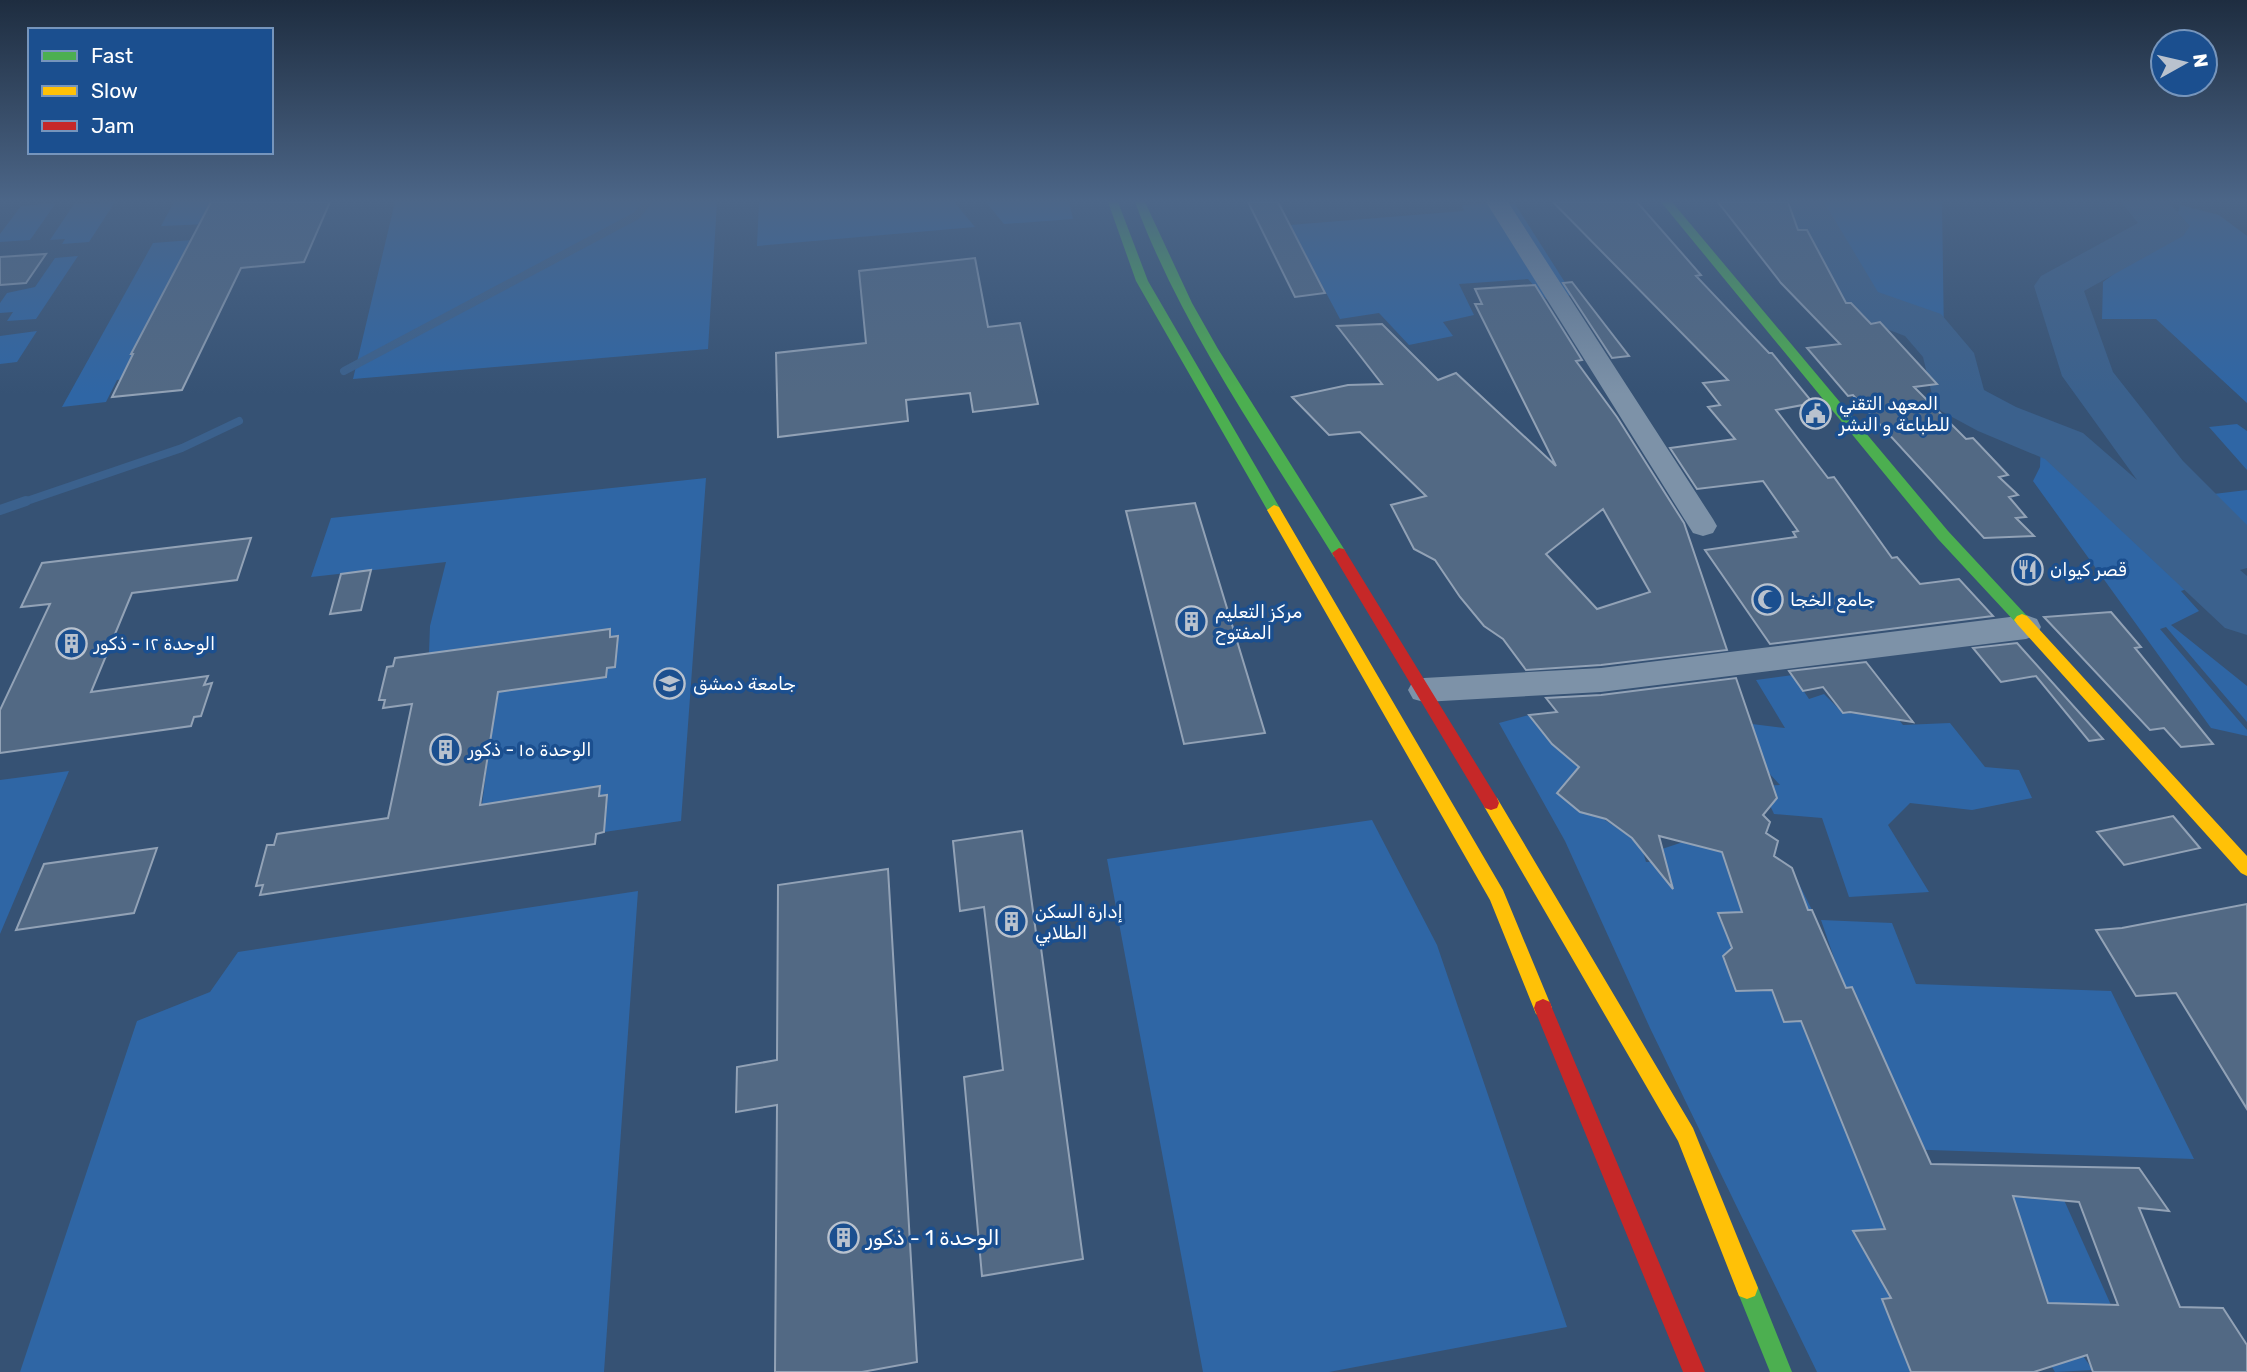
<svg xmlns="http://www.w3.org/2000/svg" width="2247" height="1372" font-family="Rubik,Cairo,sans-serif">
<rect width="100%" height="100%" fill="#365274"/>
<path fill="#2f66a5" d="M115,202L89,242L62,244L65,239L50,240L74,204Z
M174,202H211L202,220L208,224L161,226Z
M395,202H717L708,349L353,379Z
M759,202H954L975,227L757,246Z
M986,202H1069L1073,219L1004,224Z
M1807,202H1942L1944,340L1925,322L1864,300Z
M56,203L30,240L0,242V234L21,206Z
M1485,204H1515L1573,295L1546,299L1528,279L1459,284L1474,315L1443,322L1453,336L1409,345L1379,313L1340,319L1290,225L1464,211L1462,205Z
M2180,205L2219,215L2247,236V403L2156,319H2102L2103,282L2174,229Z
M192,240L131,353L149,352L132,378L117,380L106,402L62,407L153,243Z
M78,256L36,319L7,321L13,312L0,313V303L7,293L35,287L55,258Z
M37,331L17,362L0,364V336Z
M2237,424L2247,431V470L2209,427Z
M2041,441L2061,452L2192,576L2196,586L2181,591L2199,611L2171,625L2247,686V722L2166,627L2160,629L2247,730V736L2211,728L2033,481L2040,467Z
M706,478L681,821L604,832L607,795L599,796V787L482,805L496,692L528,688L615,667L617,636L610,637V630L429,653L430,626L446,562L311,577L331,518Z
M2247,490V548L2197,496Z
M1793,675L1809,699L1824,694L1843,713L1895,715L1903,725L1950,723L1985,767L2019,770L2032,798L1972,810L1910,803L1888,825L1929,892L1849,897L1822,818L1774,814L1761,786L1780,785L1767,771L1752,724L1785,728L1756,680Z
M1529,715L1552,744L1579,767L1557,793L1580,812L1602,818L1632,838L1643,852L1646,862H1665L1662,849L1683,842L1722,852L1795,876L1812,910L1719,913L1732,948L1723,956L1736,991L1771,990L1784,1021H1801L1816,1056L1909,1227L1853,1231L1872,1265L2033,1259L2013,1196L2064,1200L2111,1305L2045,1303L2093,1370L2055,1372L2033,1336L1942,1288L1883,1299L1911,1372H1817L1650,1028L1565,841L1499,723Z
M69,771L0,934V780Z
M1372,820L1437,945L1567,1327L1329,1372H1203L1107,859Z
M638,891L604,1372H20L137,1021L210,992L238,952Z
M1821,920L1892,923L1916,984L2111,991L2194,1159L1900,1149Z"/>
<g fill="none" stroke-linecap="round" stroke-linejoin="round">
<path stroke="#3b618d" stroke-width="8" d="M344,371L636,216L648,202
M21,503L182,448L239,421"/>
<path stroke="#3b618d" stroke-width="10" d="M0,510L26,501"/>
<path fill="#3b618d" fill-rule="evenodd" d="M1780,202H1824L1878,292L1941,314L1974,353L1984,390L2016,407L2083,433L2137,480L2062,376L2034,286L2041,276L2138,223L2121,202H2168L2190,226L2183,236L2084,291L2113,372L2183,461L2247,525V568L2240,570L2247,576V635L2225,628L2045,459L1978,431L1941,411L1933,399L1923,357L1905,336L1842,312Z"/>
</g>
<path fill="#526984" stroke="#92a2b6" stroke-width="2" fill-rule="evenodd" d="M211,202H330L304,262L241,268L182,390L112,397L133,354H131Z
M1248,202H1278L1325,293L1295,297Z
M1553,202H1637L1701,275L1696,276L1769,353H1772L1813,403L1776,410L1828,478L1834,477L1892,558L1897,557L1920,584L1959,579L1993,616L1770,644L1705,550L1796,537L1793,532L1798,531L1763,481L1697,489L1670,448L1735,439L1708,407L1720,405L1703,383L1728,380Z
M1718,202H1788L1798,230H1807L1846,303H1851L1871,324L1880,322L1937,384L1914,387L1966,439L1973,438L2008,475L1999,477L2018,495L2009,497L2026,517L2016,518L2034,536L1984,538L1853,395L1848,396L1807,348L1840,344L1781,283Z
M46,254L26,283L0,285V257Z
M975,258L988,327L1020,323L1038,404L973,412L970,393L906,400L908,421L778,437L776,353L866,343L859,271Z
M1572,282L1629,356L1612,358L1563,283Z
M1535,285L1582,360L1576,361L1617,417L1684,523L1727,650L1601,665L1526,670L1503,639L1484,626L1460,597L1435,560L1414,549L1391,505L1426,496L1360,432L1329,435L1292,397L1348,385L1382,384L1337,326L1382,324L1438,380L1456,373L1556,466L1475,304H1482L1475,289ZM1603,509L1650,592L1597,609L1546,554Z
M1195,503L1265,733L1184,744L1126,511Z
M251,538L237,580L132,593L91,692L208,676L204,685L212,683L201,716L194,717L191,726L0,753V710L50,604L21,607L42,563Z
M371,570L361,610L330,614L341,574Z
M2111,612L2141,647L2135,648L2213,744L2181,747L2164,728L2150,730L2044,617Z
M610,629V637L618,636L615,667L607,668L606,677L498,692L480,805L600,786L599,796L607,795L604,832L596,834L595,844L260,895L263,885L256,886L267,845H274L277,834L388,818L412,704L383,708L385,700H379L387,667L393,666L395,658Z
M2017,643L2103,739L2089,741L2036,676L2001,682L1973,648Z
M1866,662L1913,722L1850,712L1843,713L1823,687L1803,691L1789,671Z
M1736,678L1777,798L1763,815L1770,822L1766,833L1778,841L1774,856L1792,868L1808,910H1812L1846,988L1852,987L1931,1164L2139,1168L2169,1211L2139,1208L2180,1307L2223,1308L2247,1345V1372H2093L2087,1355L2034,1372H1911L1882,1299L1891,1298L1853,1231L1885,1229L1801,1021L1784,1022L1772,990L1736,991L1723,956L1732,948L1718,913L1742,912L1722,852L1659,836L1673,889L1632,838L1606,819L1580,812L1557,793L1579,767L1552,744L1529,715L1557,712L1546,698L1601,695ZM2013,1196L2079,1202L2118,1305L2048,1303Z
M2173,816L2200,848L2124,865L2097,832Z
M1022,831L1036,933H1039L1083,1259L982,1276L964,1077L1003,1070L984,907L960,911L953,841Z
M157,848L134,913L16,930L44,864Z
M888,869L917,1362L862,1372H775L777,1105L736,1112L737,1067L777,1060L778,885Z
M2247,904V1109L2176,993L2136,996L2096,930L2122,928Z"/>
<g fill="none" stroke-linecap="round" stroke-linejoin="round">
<path fill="#7d92a8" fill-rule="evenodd" d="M1486,202H1508L1713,519L1717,526L1713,533L1703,536L1693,533Z
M2026,615L2037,619L2041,627L2037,635L2026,639L1601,692L1424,702L1413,699L1408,690L1413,681L1424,678L1601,668Z"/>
<path fill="#4caf50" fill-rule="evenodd" d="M1108,202H1118L1148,281L1281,510L1279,513H1269L1136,281Z
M1135,202H1145L1192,303L1218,349L1344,549L1346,553L1344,557H1334C1263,442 1182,328 1135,202Z
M1661,202H1672L1948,531L2027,616L2030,620L2027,624H2017L1938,539Z
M1747,1277L1755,1280L1792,1372H1770L1736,1288L1739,1280Z"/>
<path fill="#ffc107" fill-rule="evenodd" d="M1274,505L1279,507L1503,890L1552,1008L1550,1014L1543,1017L1536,1014L1490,900L1267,510Z
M2022,614L2027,616L2247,856V876L2241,873L2017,624L2014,620L2017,616Z
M1491,796L1497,798L1693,1128L1758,1288L1755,1296L1747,1299L1739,1296L1678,1141L1485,808L1483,803L1485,798Z"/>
<path fill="#c62828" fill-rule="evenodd" d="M1339,548L1344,549L1497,798L1499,803L1497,808L1491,810L1485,808L1332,553Z
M1543,999L1550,1002L1552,1008L1705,1372H1683L1534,1008L1536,1002Z"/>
</g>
<linearGradient id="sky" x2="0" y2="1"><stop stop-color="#1e2d40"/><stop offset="0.51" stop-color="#4c6688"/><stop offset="1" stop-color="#4c6688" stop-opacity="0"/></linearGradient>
<rect width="2247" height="394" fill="url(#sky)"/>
<defs>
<symbol id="civic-ring" viewBox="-11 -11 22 22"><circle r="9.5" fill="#1b4f8f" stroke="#b9c2ce" stroke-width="1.5"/><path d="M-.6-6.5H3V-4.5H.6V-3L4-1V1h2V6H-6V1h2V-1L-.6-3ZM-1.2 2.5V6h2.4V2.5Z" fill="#b9c2ce"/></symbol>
<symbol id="restaurant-ring" viewBox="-11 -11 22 22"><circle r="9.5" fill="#1b4f8f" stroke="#b9c2ce" stroke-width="1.5"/><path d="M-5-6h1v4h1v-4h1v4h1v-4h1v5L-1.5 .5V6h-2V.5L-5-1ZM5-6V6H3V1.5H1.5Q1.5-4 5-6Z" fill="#b9c2ce"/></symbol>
<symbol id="mosque-ring" viewBox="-11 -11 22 22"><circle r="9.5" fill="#1b4f8f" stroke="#b9c2ce" stroke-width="1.5"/><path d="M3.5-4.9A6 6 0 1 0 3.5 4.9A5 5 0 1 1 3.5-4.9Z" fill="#b9c2ce"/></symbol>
<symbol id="building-ring" viewBox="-11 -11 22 22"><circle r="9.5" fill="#1b4f8f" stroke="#b9c2ce" stroke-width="1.5"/><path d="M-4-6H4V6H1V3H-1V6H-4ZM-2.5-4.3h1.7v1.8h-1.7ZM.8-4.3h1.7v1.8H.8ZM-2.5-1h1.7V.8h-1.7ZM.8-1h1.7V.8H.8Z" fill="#b9c2ce"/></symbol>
<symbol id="university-ring" viewBox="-11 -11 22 22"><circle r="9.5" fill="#1b4f8f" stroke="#b9c2ce" stroke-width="1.5"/><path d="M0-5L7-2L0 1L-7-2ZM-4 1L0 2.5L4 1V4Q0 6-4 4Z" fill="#b9c2ce"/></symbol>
</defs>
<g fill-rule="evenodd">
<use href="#civic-ring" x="1798" y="396" width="35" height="35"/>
<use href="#restaurant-ring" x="2010" y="552" width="35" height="35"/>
<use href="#mosque-ring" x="1750" y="582" width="35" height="35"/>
<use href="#building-ring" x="1174" y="604" width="35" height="35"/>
<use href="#building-ring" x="54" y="626" width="35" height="35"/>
<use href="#university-ring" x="652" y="666" width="35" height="35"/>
<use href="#building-ring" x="428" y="732" width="35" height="35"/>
<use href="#building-ring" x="994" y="904" width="35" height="35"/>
<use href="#building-ring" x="826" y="1220" width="35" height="35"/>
</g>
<g text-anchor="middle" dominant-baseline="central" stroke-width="7" stroke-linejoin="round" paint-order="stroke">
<g font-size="18" fill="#fff" stroke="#1b4f8f" text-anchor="start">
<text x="1839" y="404">المعهد التقني<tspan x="1839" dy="21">للطباعة و النشر</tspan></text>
<text x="2050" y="570">قصر كيوان</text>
<text x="1790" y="600">جامع الخجا</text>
<text x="1215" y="612">مركز التعليم<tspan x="1215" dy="21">المفتوح</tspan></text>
<text x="94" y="644">الوحدة ١٢ - ذكور</text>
<text x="693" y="684">جامعة دمشق</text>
<text x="468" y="750">الوحدة ١٥ - ذكور</text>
<text x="1035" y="912">إدارة السكن<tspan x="1035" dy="21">الطلابي</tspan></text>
</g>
<g font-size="21" fill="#fff" stroke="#1b4f8f" text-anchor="start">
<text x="866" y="1237">الوحدة 1 - ذكور</text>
</g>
</g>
<rect x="28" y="28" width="245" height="126" fill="#1b4f8f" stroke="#7695bc" stroke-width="2"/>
<rect x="42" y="51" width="35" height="10" fill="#4caf50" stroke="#7695bc" stroke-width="2"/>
<text x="91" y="63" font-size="21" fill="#ffffff">Fast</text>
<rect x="42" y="86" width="35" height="10" fill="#ffc107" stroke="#7695bc" stroke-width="2"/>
<text x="91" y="98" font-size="21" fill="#ffffff">Slow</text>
<rect x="42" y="121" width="35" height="10" fill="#c62828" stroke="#7695bc" stroke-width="2"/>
<text x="91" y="133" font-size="21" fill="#ffffff">Jam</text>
<g transform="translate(2184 63) rotate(82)"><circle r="33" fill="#1b4f8f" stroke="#7695bc" stroke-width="2"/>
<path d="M0-5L12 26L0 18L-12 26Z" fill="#b9c2ce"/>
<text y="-10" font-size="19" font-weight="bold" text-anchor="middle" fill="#ffffff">N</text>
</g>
</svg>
